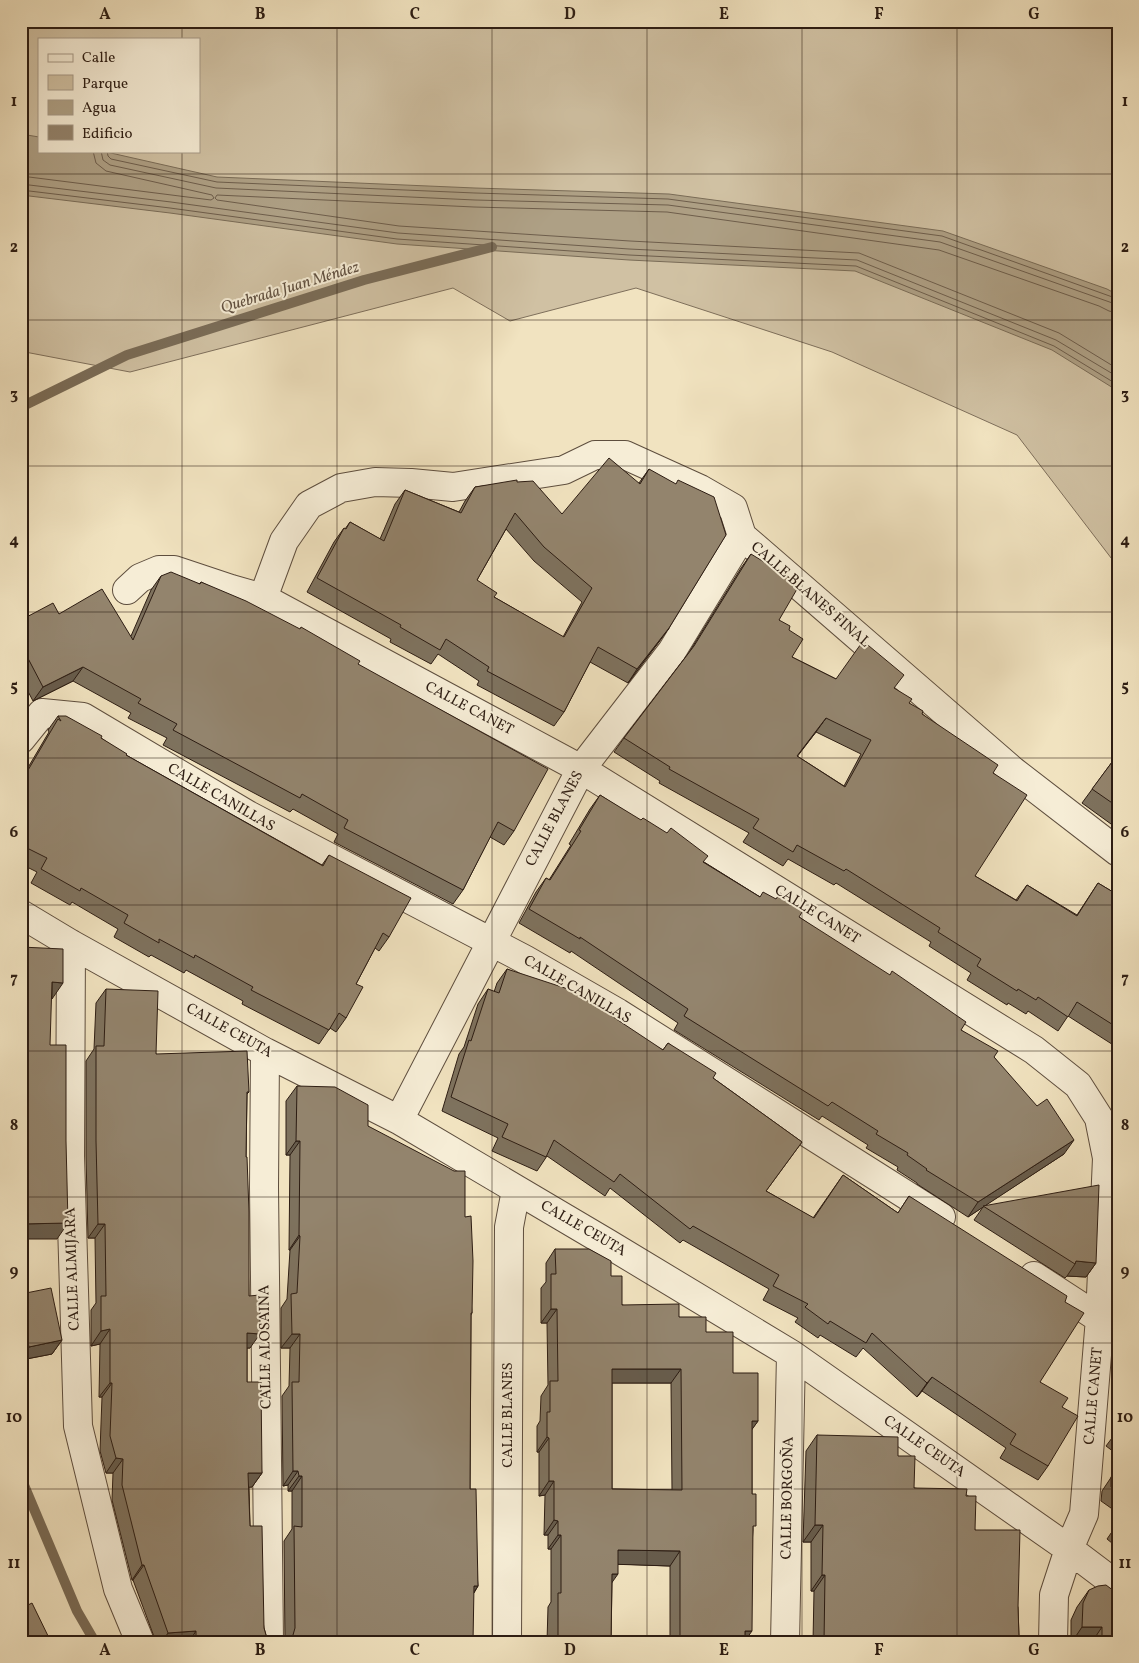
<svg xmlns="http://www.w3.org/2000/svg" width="1139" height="1663" font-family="Vollkorn,serif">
<rect width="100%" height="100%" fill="#f1e3c0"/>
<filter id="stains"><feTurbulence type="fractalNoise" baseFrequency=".004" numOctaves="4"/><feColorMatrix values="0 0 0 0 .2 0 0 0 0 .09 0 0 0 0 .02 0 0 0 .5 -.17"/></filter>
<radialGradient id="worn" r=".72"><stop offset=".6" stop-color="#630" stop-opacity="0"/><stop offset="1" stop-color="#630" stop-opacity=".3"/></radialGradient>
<path fill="#d0c1a3" stroke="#7e6f5b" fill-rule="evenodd" d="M21,21H1118V567L1017,435L832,352L636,288L510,321L453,288L130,372L25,352L21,348ZM39,39H199V151H39Z"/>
<path fill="#aea085" stroke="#7a6c57" d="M21,134L39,137V151H102L217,177L475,188L669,194L943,231L1107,289L1118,295V391L1052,350L855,271L629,260L397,244L170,213L21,195Z"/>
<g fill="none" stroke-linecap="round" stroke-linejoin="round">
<path stroke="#6e5e4c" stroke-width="1" d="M101,151L103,160L110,165L216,188L475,200L668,205L940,242L1118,305
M107,151L108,156L111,159L217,182L475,193L668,199L942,236L1118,299
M21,176L211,200L214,198L212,195L106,171L96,163L93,151
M21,184L171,202L398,233L629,249L857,260L1056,340L1118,377
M21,190L170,208L397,239L629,255L856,266L1054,346L1118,385
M1118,313L1109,311L1099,306L939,250L667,212L474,207L217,195L215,198L217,200L399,226L630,241L859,253L1059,333L1118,369"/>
<path stroke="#7a6c57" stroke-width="10" d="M21,407L127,355L364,280L492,247
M21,1478L77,1611L95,1642"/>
<defs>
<path id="minor" d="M127,590L140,578L159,570H174L231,589L263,598L581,769L1034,1050L1078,1085L1099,1118L1107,1158L1100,1318L1084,1514L1069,1549L1054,1595L1053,1642
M263,598L284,541L309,505L341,488L375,482L411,483L453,487L564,470L595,455H625L700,489L733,508L742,536L1013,771L1118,852
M21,739L42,713L83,717L248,815L524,959L618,1013L941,1217
M21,914L71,944L265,1052L399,1120L607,1243L791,1354L1069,1549L1118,1586
M71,944L70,1156L78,1426L118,1589L140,1642
M265,1052L264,1187L269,1642
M399,1120L581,769L672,651L742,536
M1034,1276L1111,1326
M507,1642L509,1227L516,1190
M785,1642L791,1354"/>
</defs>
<use href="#minor" stroke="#5e4e3e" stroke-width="30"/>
<use href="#minor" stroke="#f6edd6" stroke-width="28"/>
</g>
<path fill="#7e725e" stroke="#2d1d13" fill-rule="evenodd" d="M649,469L669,628L628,683L590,662L564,712L554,726L477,685L479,681L438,654L431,664L390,642L391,639L307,592L334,542L344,528L345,529L350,522L380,539L395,504L405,490L459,512L465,501L475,487L517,482L562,514L639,483ZM506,529L534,561L582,602L563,637L494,597L477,580Z
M751,554L779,620L789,630L792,657L836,679L895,689L909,703L993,773L975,876L1016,900L1027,885L1077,915L1098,883L1118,895V1048L1068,1016L1058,1031L1028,1011L1026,1014L1008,1003L1007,1005L967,980L971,973L929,946L931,942L836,883L834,885L788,859L783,866L743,842L749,833L659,783L660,781L614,752L624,738L688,654L741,568ZM816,732L861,754L844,786L797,756Z
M161,576L199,584L201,582L358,664L514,831L504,845L490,837L463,890L453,904L334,842L338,834L293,809L290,812L163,745L167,738L128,718L131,713L73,681L33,701L21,678V620L59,614L131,636L151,590Z
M58,716L101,738L126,755L322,865L329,855L389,937L379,951L375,948L356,984L346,1018L336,1032L330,1028L319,1044L242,1004L243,1001L186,970L184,973L151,955L149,957L114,937L118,929L72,902L70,905L31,883L37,872L21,864V775L23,776L49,732L48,730Z
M1118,754V814L1111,824L1082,803Z
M600,795L704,862L760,897L799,917L961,1030L994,1057L1064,1154L984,1206L1096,1263L1086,1277L1067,1276L1065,1278L974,1220L983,1207L968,1217L917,1184V1183L897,1170L898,1167L866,1148L868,1145L822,1116L819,1120L674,1030L678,1023L571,951L570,953L519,923L536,892L546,878L549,880L571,845L569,844L590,809Z
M507,969L663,1050L668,1043L713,1078L802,1142L766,1191L813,1218L843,1175L898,1213L909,1196L1040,1382L1062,1407L1048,1466L1038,1480L1000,1458L1006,1448L922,1391L917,1397L863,1348L856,1357L820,1335L818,1338L795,1322L798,1318L763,1300L769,1289L683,1240L680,1243L610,1188L605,1196L547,1156L537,1171L492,1151L498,1138L442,1111L459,1054L464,1047L478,1004L488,989L494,992L497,983Z
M106,989L156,1054L249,1092L247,1094L246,1157L250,1348H247V1382L262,1473L252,1487H249L250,1526L264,1628L266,1635L271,1641L275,1642H156L133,1580H132L112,1500L113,1473H106L100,1451L102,1397H99L100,1344L91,1346V1310L96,1303L95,1238H88L86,1156V1061L94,1049L96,1003Z
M297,1086L368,1126L465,1217L472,1313L471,1315L470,1489L478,1586L474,1593L285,1642L284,1541L292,1529V1491H288V1485L283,1486L282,1396L289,1386L290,1348H281V1308L287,1299L290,1250H289L290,1155H286V1101Z
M555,1249L611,1276L622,1305L679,1317L706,1332L733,1373L758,1421L752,1429V1494L753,1530L745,1642H670V1566L618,1564L612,1582L611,1642H547L548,1607L551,1602V1549H548V1535H544L545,1495L539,1496V1452H537V1426L540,1421L541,1396L548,1385L547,1323H541V1288L546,1282V1263ZM612,1383H671L672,1490L612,1489Z
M21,1294L62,1340L52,1354L21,1360Z
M1118,1430V1455L1106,1446Z
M817,1435L898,1456L914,1488L966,1496L975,1530L1018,1607L1019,1637L1030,1642H813L814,1591H811V1542H803L806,1451Z
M1118,1467V1513L1101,1501L1102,1491Z
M1118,1523V1548L1107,1539Z
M1089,1590L1118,1642H1071V1620L1077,1607Z"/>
<path fill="#675c4c" stroke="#2d1d13" d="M669,628L659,642L628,683L637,669Z
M83,667L73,681L33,701L43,687Z
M826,718L816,732L787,770L797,756Z
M52,982L63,983L52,999Z
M1074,1140L1064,1154L968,1217L978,1202Z
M296,1141H300L290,1155H286Z
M68,1223L57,1239H21V1224Z
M98,1224H105L95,1238H88Z
M299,1235L300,1236L290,1250H289Z
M1076,1261L1096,1263L1086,1277L1067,1276L1075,1264Z
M551,1309H557L547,1323H541Z
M110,1329L100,1344L91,1346L101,1331Z
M247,1333L260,1334L250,1348H237Z
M292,1334H300L290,1348H281Z
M62,1340L52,1354L21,1360V1357L29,1347Z
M612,1369H681L671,1383H602Z
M932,1377L922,1391L917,1397L927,1383Z
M110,1383H112L102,1397H99Z
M752,1421H758L748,1435Z
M547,1437L549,1438L539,1452H537Z
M116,1458L123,1459L113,1473H106Z
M293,1471H298L288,1485L283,1486Z
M248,1473H262L252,1487L238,1488Z
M299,1476H302L292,1491H288Z
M549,1481H554L545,1495L539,1496Z
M554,1520L558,1521L548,1535H544Z
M815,1525H823L811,1542H803Z
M558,1535H561L551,1549H548Z
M618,1550L680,1551L670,1566L608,1564Z
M142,1565H144L133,1580H132Z
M612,1574H618L608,1588Z
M822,1575H825L814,1591H811Z
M474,1586H478L468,1601Z
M1082,1627H1102L1092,1642H1072Z
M196,1631L189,1642H162L168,1633Z
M745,1631H752L744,1642Z"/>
<path fill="#93846d" stroke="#2d1d13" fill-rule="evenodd" d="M609,458L640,484L649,469L676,484L678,480L714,497L726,535L669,628L637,669L598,647L564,712L487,671L489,667L446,639L440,650L400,627L401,625L317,578L344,528L346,529L350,522L384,541L405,490L461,513L475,487L517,480V482L533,481L562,514ZM515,513L544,547L592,588L564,637L494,597L497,593L477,580Z
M751,554L800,584L779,620L790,626L789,630L803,639L792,657L836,679L863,641L904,675L894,688L912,699L909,703L923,711L922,714L998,765L993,773L1027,795L975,876L1017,901L1027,885L1077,916L1098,883L1118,895V1028L1077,1002L1068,1017L1038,997L1036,1000L1018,989L1017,991L977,966L981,959L938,932L940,928L846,869L844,871L797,845L793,852L753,828L759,819L669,769L670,767L624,738L694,646ZM826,718L871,740L845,787L797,756Z
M171,572L200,584L201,582L246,601L300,629L301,627L360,661L358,664L548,769L514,831L498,822L463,890L344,828L348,820L302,794L300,798L173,730L177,724L138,703L141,699L83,667L43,687L21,645V620L53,603L59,614L102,589L133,640L161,576Z
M58,716H66L102,736L101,738L127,754L126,755L323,866L329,855L411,898L389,937L383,933L356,984L363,987L346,1018L339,1013L329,1030L251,990L253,987L195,955L194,958L159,939V943L124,923L128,915L81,888L80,891L41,869L47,858L21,845V775L24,777L58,719L61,721Z
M1118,754V807L1092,789Z
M600,795L641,820L643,818L667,833L671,828L708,856L703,862L760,897L763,892L776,899L780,893L804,909L799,917L890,975L892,971L966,1022L961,1030L998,1051L994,1057L1037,1106L1047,1099L1074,1140L978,1202L926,1170L927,1169L907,1155L908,1153L876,1134L878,1131L832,1102L828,1106L684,1016L688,1009L580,937V939L529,909L546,878L550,880L581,831L579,830Z
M21,947L63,949V983L52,982L50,1045H66V1141L68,1223L21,1224Z
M507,969L574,991L663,1050L668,1043L716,1073L713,1078L802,1142L766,1191L814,1218L843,1175L898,1213L909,1196L1067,1296L1065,1302L1084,1313L1040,1382L1068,1398L1062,1407L1078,1416L1048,1466L1010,1444L1016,1434L932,1377L927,1383L872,1333L866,1343L830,1321L828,1324L805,1307L808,1304L773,1286L779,1275L693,1226L690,1229L620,1174L614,1182L554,1140L546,1157L502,1137L508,1124L451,1097L469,1040L471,1041L488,989L499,993Z
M106,989L158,991L156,1054L247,1051L249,1092H247L246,1157H247L249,1212V1296L260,1295V1334L247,1333V1382H261L262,1473H248L250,1526H262L264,1628L266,1635L271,1641L275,1642H196V1631L168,1633L144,1565H142L122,1485L123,1459L116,1458L110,1436L112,1383H110V1329L101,1331V1296H106L105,1224H98L96,1141V1046H104Z
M297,1086L335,1087L368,1105V1126L454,1171H465V1217L471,1216L473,1261L472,1313H471L470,1489H476L478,1586H474L473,1642H284L288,1641L293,1635L295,1628L294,1526L302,1527V1476H299L298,1471H293L292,1382H299L300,1334H292L291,1294L297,1293L300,1236L299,1235L300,1141H296Z
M1099,1185L1096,1263L1076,1261L1075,1264L983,1206Z
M555,1249H589L611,1261V1276H622V1305L679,1304V1317H706V1332H733V1373H758V1421H752V1494H756V1526H753L752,1631H745V1642H680V1551L618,1550V1574H612L611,1642H558V1593H561V1535H558V1521L554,1520V1481H549V1438L547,1437V1412H550V1381H558L557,1309H551V1274H556ZM612,1369H681L682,1490L612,1489Z
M51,1288L62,1340L29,1347L21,1310V1294Z
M817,1435L898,1437V1456H915L914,1488L967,1489L966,1496H976L975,1530H1020L1018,1607L1019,1637H1030V1642H824L825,1575H822L823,1525H815Z
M1118,1468V1492L1111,1487V1477Z
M1106,1585L1118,1594V1642H1102V1627H1082L1083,1603L1089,1590L1098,1586Z
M21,1602L24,1607L32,1603L51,1642H21Z"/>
<path fill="none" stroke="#2d1d13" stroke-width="1" stroke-opacity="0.55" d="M182,21V39M337,21V1642M492,21V1642M647,21V1642M802,21V1642M957,21V1642M182,151V1642M21,174H1118M21,320H1118M21,466H1118M21,612H1118M21,758H1118M21,905H1118M21,1051H1118M21,1197H1118M21,1343H1118M21,1489H1118"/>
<g text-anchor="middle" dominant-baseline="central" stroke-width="4" stroke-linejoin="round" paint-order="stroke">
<g font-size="15" fill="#2d1d13" stroke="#f6edd6">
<text transform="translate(810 595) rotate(41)">CALLE BLANES FINAL</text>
<text transform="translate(469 709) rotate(28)">CALLE CANET</text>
<text transform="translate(221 798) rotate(30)">CALLE CANILLAS</text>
<text transform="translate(555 819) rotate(-62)">CALLE BLANES</text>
<text transform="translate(817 915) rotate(32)">CALLE CANET</text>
<text transform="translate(577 990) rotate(30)">CALLE CANILLAS</text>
<text transform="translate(229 1031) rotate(29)">CALLE CEUTA</text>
<text transform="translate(583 1229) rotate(30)">CALLE CEUTA</text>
<text transform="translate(73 1269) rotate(-92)">CALLE ALMIJARA</text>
<text transform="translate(266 1347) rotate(-91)">CALLE ALOSAINA</text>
<text transform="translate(1094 1396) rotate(-85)">CALLE CANET</text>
<text transform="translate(508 1415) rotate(-90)">CALLE BLANES</text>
<text transform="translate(924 1447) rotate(35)">CALLE CEUTA</text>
<text transform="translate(788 1498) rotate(-89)">CALLE BORGOÑA</text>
</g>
<g font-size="16" font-style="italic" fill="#615141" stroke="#f6edd6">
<text transform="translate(290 288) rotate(-17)">Quebrada Juan Méndez</text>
</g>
</g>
<rect width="1139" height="1663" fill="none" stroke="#f1e3c0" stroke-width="55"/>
<rect x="38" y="38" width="162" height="115" fill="#f6edd6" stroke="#a69a88"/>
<rect x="48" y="54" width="25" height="8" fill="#f6edd6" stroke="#a69a88"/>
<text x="82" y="62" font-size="15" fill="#2d1d13">Calle</text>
<rect x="48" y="75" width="25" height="15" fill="#d0c1a3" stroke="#a69a88"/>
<text x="82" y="88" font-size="15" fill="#2d1d13">Parque</text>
<rect x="48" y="100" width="25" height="15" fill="#aea085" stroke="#a69a88"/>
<text x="82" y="112" font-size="15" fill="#2d1d13">Agua</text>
<rect x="48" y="125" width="25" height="15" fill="#93846d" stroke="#a69a88"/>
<text x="82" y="138" font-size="15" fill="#2d1d13">Edificio</text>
<rect x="28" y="28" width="1084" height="1608" fill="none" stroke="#2d1d13" stroke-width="2"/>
<g font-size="16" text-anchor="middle" font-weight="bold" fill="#2d1d13">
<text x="105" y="19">A</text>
<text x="260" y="19">B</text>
<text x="415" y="19">C</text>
<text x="570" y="19">D</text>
<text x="724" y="19">E</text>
<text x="879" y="19">F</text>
<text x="1034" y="19">G</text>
<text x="14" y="106">1</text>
<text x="1125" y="106">1</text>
<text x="14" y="252">2</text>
<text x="1125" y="252">2</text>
<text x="14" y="399">3</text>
<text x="1125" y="399">3</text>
<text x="14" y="545">4</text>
<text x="1125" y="545">4</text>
<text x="14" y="691">5</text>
<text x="1125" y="691">5</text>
<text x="14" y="837">6</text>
<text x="1125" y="837">6</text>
<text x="14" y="983">7</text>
<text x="1125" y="983">7</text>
<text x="14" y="1130">8</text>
<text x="1125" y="1130">8</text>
<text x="14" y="1276">9</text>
<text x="1125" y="1276">9</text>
<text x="14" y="1422">10</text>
<text x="1125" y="1422">10</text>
<text x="14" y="1568">11</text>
<text x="1125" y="1568">11</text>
<text x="105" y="1655">A</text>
<text x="260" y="1655">B</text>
<text x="415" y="1655">C</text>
<text x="570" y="1655">D</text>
<text x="724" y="1655">E</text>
<text x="879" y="1655">F</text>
<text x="1034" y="1655">G</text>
</g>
<rect width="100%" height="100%" filter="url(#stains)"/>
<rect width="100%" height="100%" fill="url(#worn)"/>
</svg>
